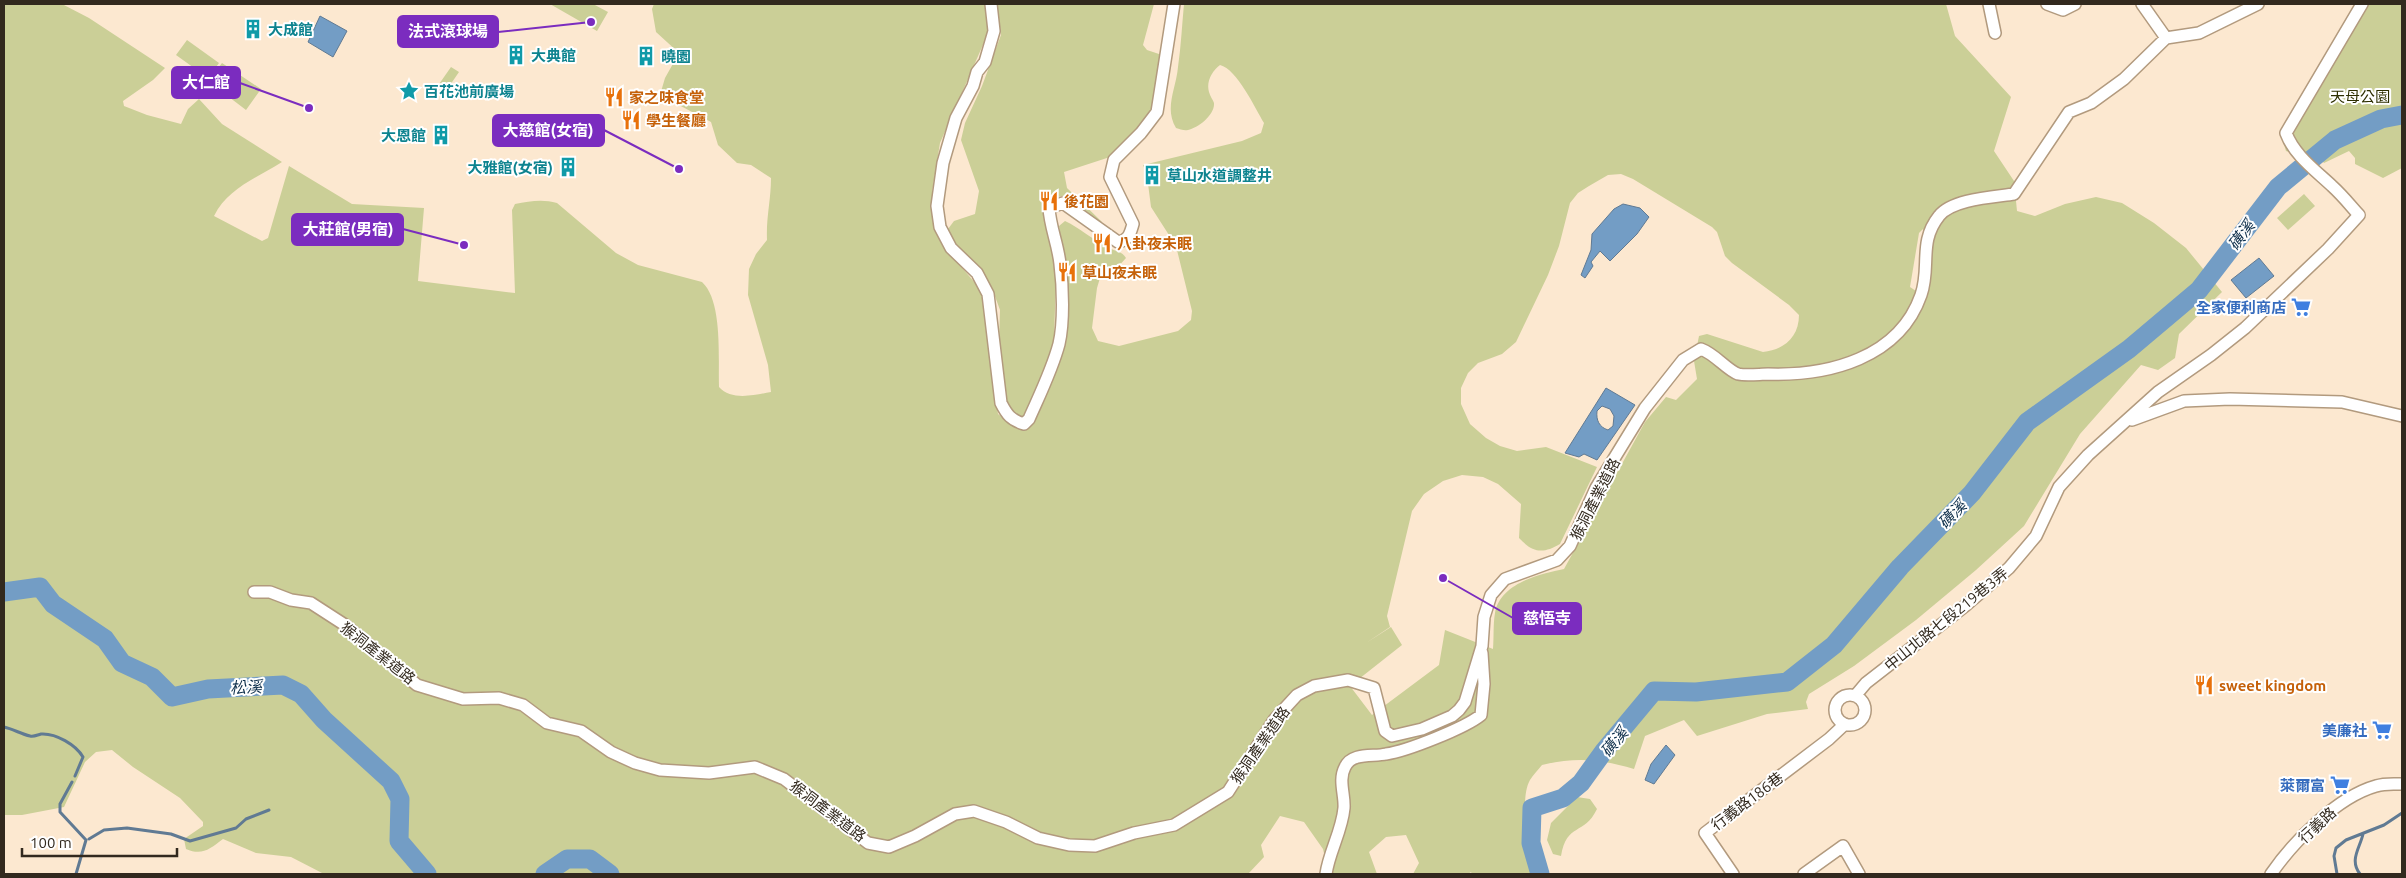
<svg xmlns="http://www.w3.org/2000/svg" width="2406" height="878" font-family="Ubuntu,'Noto Sans TC',sans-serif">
<rect width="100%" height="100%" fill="#fce8d0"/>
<path fill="#cbcf97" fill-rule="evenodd" d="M4,4H62L89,18L165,68L153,80L123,101L124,106L147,115L181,124L188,109L199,99L222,124L282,162C257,178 228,188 214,216L262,241L268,238L289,166L352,204L424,208L418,281L515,293L512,210L515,204C530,201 543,199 557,203L616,253L638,265L702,282C723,301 718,359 719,387C731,401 755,395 771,392L768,365L748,295L749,269L756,254L767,240C766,217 771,200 771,178L751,165L737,163L718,145L711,122L660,95L665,78L679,53L656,32L652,9L654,4H986L989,31L940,143L932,192L935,228L945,248L982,291L998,414C1008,422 1015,430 1028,427L1036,415L1066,343L1069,303L1059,226L1065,221C1080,228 1092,239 1106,247C1114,251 1121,250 1126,258L1116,269L1100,278L1097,288L1092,328L1098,341L1119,346L1178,331L1191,320L1192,311L1176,246L1151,207L1147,176L1143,165L1242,141L1261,133L1264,123C1255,108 1237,69 1220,65C1212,71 1206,82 1209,92C1210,96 1213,100 1214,103C1215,115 1198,128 1188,130C1184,131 1180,129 1176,128C1164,108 1176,89 1178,67C1181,46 1182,25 1184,4H1946L1955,36L2011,97L1994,151L2014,181L2017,211L2035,216L2065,204L2096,197L2122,203L2154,223L2186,248L2222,292L2179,334L2175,358L2158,370L2141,365L2080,434L2024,526L1976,570L1916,620L1854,666L1809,694L1806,702L1808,709L1767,714L1697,736L1684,720L1645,736L1634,769C1601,759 1575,757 1542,765C1538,770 1533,775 1530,780C1518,801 1531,852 1538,874H1472L1471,872L1468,874H1413L1419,863L1406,835L1386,837L1369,852L1377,874H1329L1323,849L1304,822L1280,816L1261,845L1264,857L1248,874H324L291,857L256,853L223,839C210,849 202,856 186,849L184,839L203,826V822L180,798L133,767L112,750L96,752L85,762L64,807L22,815H4ZM1621,174L1633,179L1712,227L1717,232L1725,256L1732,263L1789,305L1799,315C1799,337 1784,350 1763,352L1707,334L1699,336L1694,361L1697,379L1676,400L1666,397L1645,422L1564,569C1540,574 1500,583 1495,613C1493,624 1494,637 1493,649L1445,630L1439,665L1372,715L1350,686L1402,645L1391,627L1366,643L1390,627L1387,616L1412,511L1424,494L1443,481L1462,475L1483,477L1498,484L1521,504L1519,538C1533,553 1543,554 1560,544L1597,467L1546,447L1517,451L1500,446L1486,438L1470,424L1461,404V388L1468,373L1478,363L1502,354L1516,342L1548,275L1559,246L1570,203L1578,193L1589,186L1608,175ZM1923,229C1939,253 1929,268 1916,291L1910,287L1919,233Z
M550,4H593L608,12L597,31Z
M997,4H1154L1143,45L1147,50L1162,55L1151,110L1137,130L1110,157L1064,172L1067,188L1102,222L1097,221L1063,196L1052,198L1044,206L1043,211L1051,243L1056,278L1054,339L1049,361L1024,418L1019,419L1011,414L1006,402L999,342L1000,310L992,288L974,262L950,239L948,229L954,221L975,214L979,191L961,140L965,123L982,86L1001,35Z
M2355,4H2402V168L2383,178L2355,164V158L2349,151L2324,163L2315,152L2298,155L2286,151L2281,135L2360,8Z
M187,40L219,63L208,78L176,55Z
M222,63L261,89L246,110L208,81Z
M451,67L459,72L446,91L437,87Z
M2304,194L2315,206L2288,230L2277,218Z
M1577,797L1590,799L1597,809C1584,836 1567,822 1561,856L1553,854L1547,840L1551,823Z"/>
<path fill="#739dc5" stroke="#607a93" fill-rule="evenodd" d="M320,16L347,31L333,57L308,42Z
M1623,204L1640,208L1649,217L1637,234L1610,261L1600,251L1591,262L1593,266L1585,278L1581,275L1591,250L1592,234L1614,209Z
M2259,258L2274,276L2246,298L2231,280Z
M1606,388L1635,405L1597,460L1584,454L1579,457L1565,453ZM1602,406L1610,409L1614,416L1613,426L1608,430C1599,427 1596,420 1597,411Z
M1666,745L1675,755L1654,784L1645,780L1651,764Z"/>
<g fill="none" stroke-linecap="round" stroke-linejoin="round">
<path stroke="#607a93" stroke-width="3" d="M4,727C13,729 21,734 30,736C34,737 37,735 41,734C56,733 76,745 83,757L75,776
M72,782L60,804V812L86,840L76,874
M89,839L104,830L127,828L171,834L190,841L236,828L246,819L269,810
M2337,874L2334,856L2336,848L2346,840L2384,825L2402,813
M2360,874C2349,860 2360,848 2363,834"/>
<path stroke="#739dc5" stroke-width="19" d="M4,592L40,587L53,604L105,639L122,663L152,677L172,697L208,689L283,685L301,694L324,720L391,781L400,799L399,841L427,874
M545,874L567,859H590L610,874
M1540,874L1531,843L1532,808L1563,798L1581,783L1604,751L1654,691L1696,692L1787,682L1834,645L1900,567L1972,493L2027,422L2129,349L2199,290L2278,187L2335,140L2381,119L2402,115"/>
<defs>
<path id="minor" d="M991,4L994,31L985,62L977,72L973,86L956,118L943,163L937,206L940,227L951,248L977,273L988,294L1001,403C1007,415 1011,420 1024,424L1029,419C1040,394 1052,370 1059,344C1064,322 1063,287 1060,264C1058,244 1050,227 1049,208L1063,203L1118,242C1129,240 1130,234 1133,224L1110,177L1114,160L1141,133L1157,112L1174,4
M1989,4L1995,33
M2047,4L2063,10L2075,4
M2142,4L2166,38
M2132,420L2184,401L2230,399L2342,402L2402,416
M254,592H270L291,600L311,603L345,625L417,685L463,699L499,698L523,705L547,723L581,731L611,752L635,763L660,770L709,773L755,767L784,779L868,843L889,847L915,836L955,814L974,811L1006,822L1038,838L1069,845L1095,846L1134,833L1174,825L1228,792L1274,720L1297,695L1314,686L1348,680L1374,688L1385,731L1392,736L1422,729L1452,716L1459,710L1465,702L1482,646L1484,617L1491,595L1505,579L1557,560L1570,546L1596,488L1645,408L1683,360L1701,349C1715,354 1727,370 1738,374C1747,376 1760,374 1768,374C1829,376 1899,358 1921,295C1931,267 1918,242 1939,216C1952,199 1994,197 2014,194L2069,112L2091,103L2124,79L2166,38L2199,33L2258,4
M1835 710a15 15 0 1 1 30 0a15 15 0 1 1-30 0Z
M1855,696L1866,683L1965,606L2009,568L2036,536L2059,487L2088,455L2158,392L2211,355L2245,328L2328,249L2359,215C2350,205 2342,195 2332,186C2315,170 2294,155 2286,133L2362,4
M1326,874C1329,852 1342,831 1344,808C1345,795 1338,780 1345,767C1352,752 1373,757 1386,754C1407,751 1465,728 1481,715L1484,684L1482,653
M1733,874L1705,833L1829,739L1845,724
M1804,874L1843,846L1859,874
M2271,874C2293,842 2337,797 2376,786C2385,783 2393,784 2402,784"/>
</defs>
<use href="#minor" stroke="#b29a7e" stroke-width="14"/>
<use href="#minor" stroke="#fff" stroke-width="11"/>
</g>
<defs>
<symbol id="building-bare" viewBox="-9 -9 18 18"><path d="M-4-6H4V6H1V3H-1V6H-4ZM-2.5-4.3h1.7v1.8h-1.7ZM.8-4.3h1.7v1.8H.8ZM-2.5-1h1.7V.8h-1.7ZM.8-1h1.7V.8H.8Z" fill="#0f9aa8" stroke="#fff" stroke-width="2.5" paint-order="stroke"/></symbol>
<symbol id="sight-bare" viewBox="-9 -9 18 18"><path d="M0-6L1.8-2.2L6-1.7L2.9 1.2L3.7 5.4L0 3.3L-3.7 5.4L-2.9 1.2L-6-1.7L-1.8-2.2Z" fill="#0f9aa8" stroke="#fff" stroke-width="2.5" paint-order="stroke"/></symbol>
<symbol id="restaurant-bare" viewBox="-9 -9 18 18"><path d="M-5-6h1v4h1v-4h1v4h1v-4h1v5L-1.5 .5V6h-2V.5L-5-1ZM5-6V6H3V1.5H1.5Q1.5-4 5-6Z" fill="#e8710a" stroke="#fff" stroke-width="2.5" paint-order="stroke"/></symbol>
<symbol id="supermarket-bare" viewBox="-9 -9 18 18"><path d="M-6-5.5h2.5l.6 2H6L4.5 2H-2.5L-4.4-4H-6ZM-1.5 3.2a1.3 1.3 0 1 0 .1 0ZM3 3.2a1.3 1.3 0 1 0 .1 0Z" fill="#3f7fe0" stroke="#fff" stroke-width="2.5" paint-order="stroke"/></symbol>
</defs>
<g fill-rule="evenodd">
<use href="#building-bare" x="239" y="15" width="28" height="28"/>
<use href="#building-bare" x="502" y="41" width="28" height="28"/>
<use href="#building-bare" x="632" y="42" width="28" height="28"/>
<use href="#sight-bare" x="395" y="77" width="28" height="28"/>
<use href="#restaurant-bare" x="600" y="83" width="28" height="28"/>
<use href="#restaurant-bare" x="617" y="106" width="28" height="28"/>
<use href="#building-bare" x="427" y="121" width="28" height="28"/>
<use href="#building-bare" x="554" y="153" width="28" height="28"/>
<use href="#building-bare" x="1138" y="161" width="28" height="28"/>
<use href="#restaurant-bare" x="1035" y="187" width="28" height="28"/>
<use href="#restaurant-bare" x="1088" y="229" width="28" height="28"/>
<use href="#restaurant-bare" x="1053" y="258" width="28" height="28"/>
<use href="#supermarket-bare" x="2287" y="293" width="28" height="28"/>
<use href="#restaurant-bare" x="2190" y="671" width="28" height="28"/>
<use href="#supermarket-bare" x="2368" y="716" width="28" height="28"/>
<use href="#supermarket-bare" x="2326" y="771" width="28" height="28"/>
</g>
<g text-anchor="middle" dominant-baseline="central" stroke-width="4" stroke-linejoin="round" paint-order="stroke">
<g font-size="15" font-weight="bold" fill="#0d838f" stroke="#fff" text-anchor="start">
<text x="268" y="29">大成館</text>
<text x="531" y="55">大典館</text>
<text x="661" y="56">曉園</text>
<text x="424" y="91">百花池前廣場</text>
<text x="426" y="135" text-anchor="end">大恩館</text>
<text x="553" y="167" text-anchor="end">大雅館(女宿)</text>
<text x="1167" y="175">草山水道調整井</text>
</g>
<g font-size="15" fill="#2e2f01" stroke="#fff">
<text x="2360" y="96">天母公園</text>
</g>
<g font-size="15" font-weight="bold" fill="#c56008" stroke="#fff" text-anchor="start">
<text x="629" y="97">家之味食堂</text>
<text x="646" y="120">學生餐廳</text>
<text x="1064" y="201">後花園</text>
<text x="1117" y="243">八卦夜未眠</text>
<text x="1082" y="272">草山夜未眠</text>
<text x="2219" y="685">sweet kingdom</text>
</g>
<g font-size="15" font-weight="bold" fill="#366cbe" stroke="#fff" text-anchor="end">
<text x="2286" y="307">全家便利商店</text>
<text x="2367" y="730">美廉社</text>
<text x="2325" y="785">萊爾富</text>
</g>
<g font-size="15" fill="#32291e" stroke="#fff">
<text transform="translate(1595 499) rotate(-63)">猴洞產業道路</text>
<text transform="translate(1946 619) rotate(-39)">中山北路七段219巷3弄</text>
<text transform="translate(378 653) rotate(38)">猴洞產業道路</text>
<text transform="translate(1260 745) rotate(-55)">猴洞產業道路</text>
<text transform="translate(1747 801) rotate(-37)">行義路186巷</text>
<text transform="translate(828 811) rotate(37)">猴洞產業道路</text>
<text transform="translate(2317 825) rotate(-43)">行義路</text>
</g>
<g font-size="16" font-style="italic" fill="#0d2e4a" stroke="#fff">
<text transform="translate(2241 235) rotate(-53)">磺溪</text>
<text transform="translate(1952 514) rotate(-46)">磺溪</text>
<text transform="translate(246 687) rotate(-3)">松溪</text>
<text transform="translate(1614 742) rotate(-51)">磺溪</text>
</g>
</g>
<path fill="none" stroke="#7b2cbf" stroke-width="2" d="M591 22L498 32M309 108L240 83M679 169L604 130M464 245L403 229M1443 578L1513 618"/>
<g fill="#7b2cbf" stroke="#fff" stroke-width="2">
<circle cx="591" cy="22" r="5"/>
<circle cx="309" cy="108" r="5"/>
<circle cx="679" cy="169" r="5"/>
<circle cx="464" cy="245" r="5"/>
<circle cx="1443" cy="578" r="5"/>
</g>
<g fill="#7b2cbf" stroke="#7b2cbf" stroke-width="2">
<rect x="398" y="16" width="100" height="31" rx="5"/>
<rect x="172" y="67" width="68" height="31" rx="5"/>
<rect x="493" y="115" width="111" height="31" rx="5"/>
<rect x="292" y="214" width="111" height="31" rx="5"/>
<rect x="1513" y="603" width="68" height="31" rx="5"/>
</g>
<g font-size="16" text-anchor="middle" font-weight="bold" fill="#fff">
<text x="448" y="37">法式滾球場</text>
<text x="206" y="88">大仁館</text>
<text x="548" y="136">大慈館(女宿)</text>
<text x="348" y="235">大莊館(男宿)</text>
<text x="1547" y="624">慈悟寺</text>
</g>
<rect width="2406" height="878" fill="none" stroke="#32291e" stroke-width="10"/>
<path d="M22 848v8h155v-8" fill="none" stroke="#32291e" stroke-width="2.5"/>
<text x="30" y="848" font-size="15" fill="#32291e" stroke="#ffffff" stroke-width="4" paint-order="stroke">100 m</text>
</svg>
